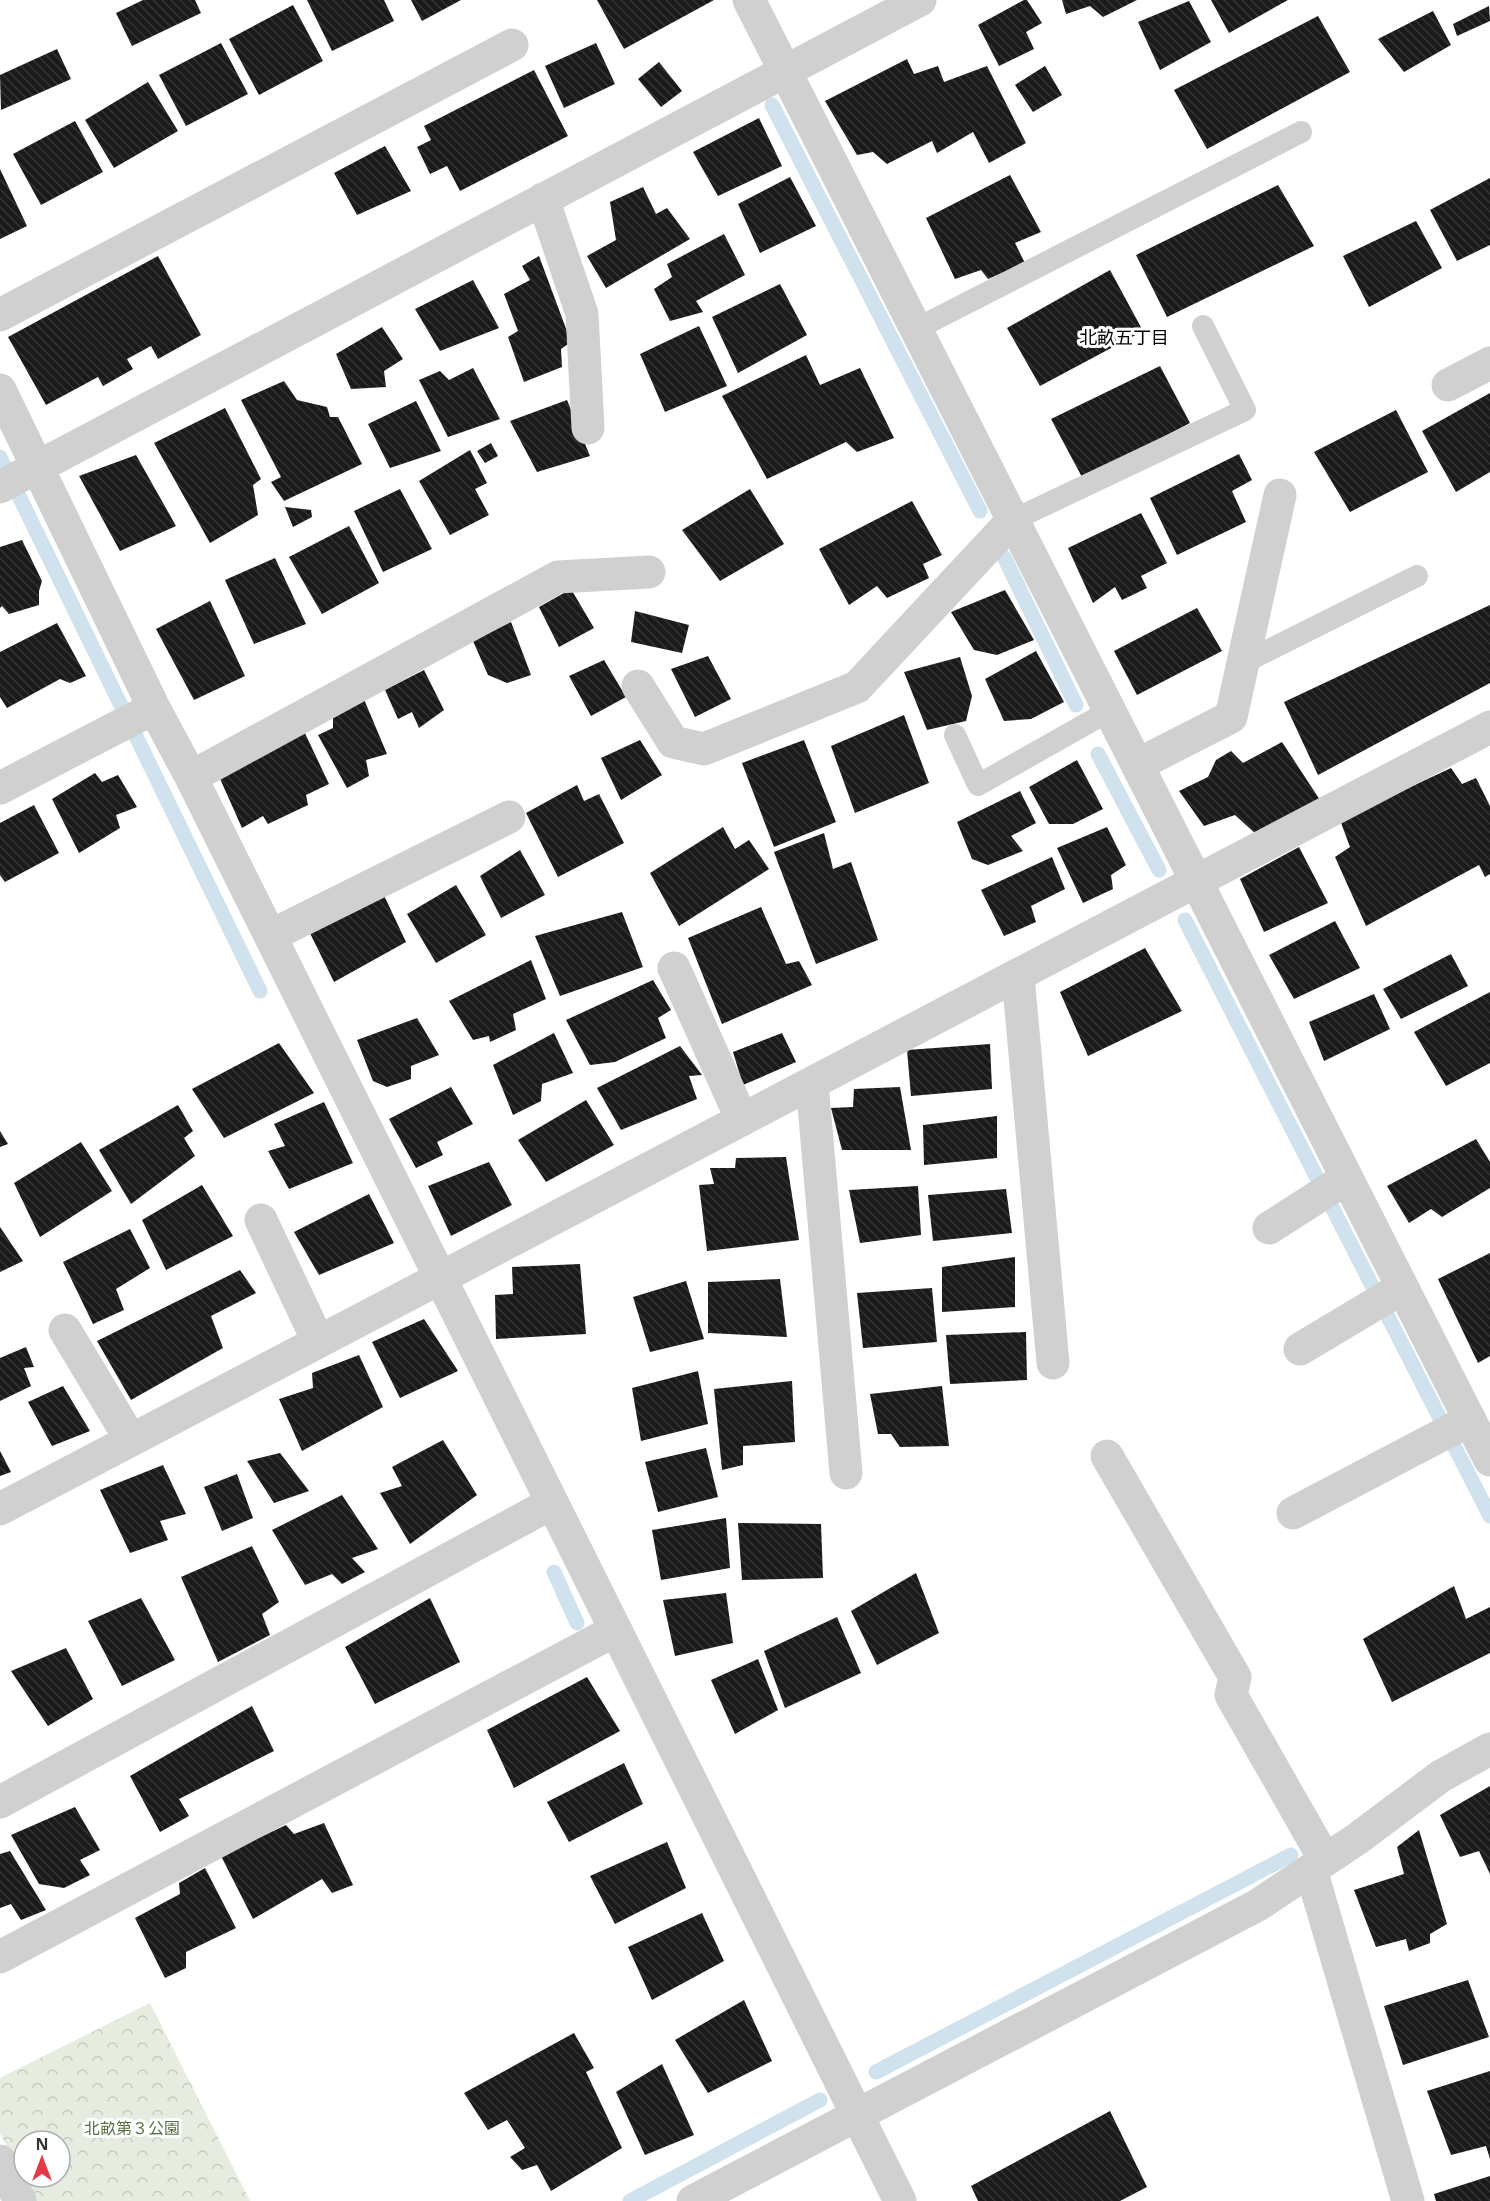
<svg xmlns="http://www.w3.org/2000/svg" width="1490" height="2201" font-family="'Noto Sans','Noto Sans JP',sans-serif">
<defs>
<pattern id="forest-crowns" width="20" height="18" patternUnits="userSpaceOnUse" patternTransform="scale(1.5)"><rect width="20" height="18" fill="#e6ecdf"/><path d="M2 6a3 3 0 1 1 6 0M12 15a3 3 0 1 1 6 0" fill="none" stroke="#c6cbc0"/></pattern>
<pattern id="building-back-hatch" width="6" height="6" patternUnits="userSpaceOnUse" patternTransform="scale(1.5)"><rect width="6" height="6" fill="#1a1a1a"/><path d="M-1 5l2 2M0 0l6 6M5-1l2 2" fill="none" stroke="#333"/></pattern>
</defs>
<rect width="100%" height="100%" fill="#fff"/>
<path fill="url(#forest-crowns)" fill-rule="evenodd" d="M150,2003L250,2201H34L0,2133V2078ZM24,2141H60V2177H24Z"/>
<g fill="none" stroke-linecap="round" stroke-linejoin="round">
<path stroke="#cfe2ee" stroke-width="15" d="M772,105L980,511
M0,457L260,991
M1004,557L1076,705
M1098,754L1159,870
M1185,920L1490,1516
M554,1572L577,1623
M876,2072L1291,1855
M630,2201L820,2100"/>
</g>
<path fill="url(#building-back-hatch)" d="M143,0H195L201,13L132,46L116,13Z
M307,0H384L394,21L332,51Z
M411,0H461L422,21Z
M597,0H714L624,49Z
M1024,0H1027L1042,23L1026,32L1034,49L999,66L978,25Z
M1062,0H1137L1103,17L1090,6L1066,14Z
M1211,0H1288L1229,33Z
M1189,1L1211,42L1160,70L1138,22Z
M293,5L323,61L259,95L229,39Z
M1489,6L1490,21L1457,36L1453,24Z
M1433,11L1451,45L1404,72L1378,39Z
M1318,16L1350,72L1207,149L1174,90Z
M221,43L248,94L186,126L159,75Z
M596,43L615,84L564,108L545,66Z
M57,49L71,79L1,110L0,75Z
M907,59L914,74L938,66L944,82L987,66L1026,143L989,163L973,132L937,153L932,141L887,164L873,152L857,155L825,101Z
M659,62L682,91L661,107L638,79Z
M1045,66L1062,95L1033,112L1015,85Z
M534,70L568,136L460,191L447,166L430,174L417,147L431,140L424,126Z
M148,82L178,131L114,168L85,120Z
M759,118L782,166L718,196L693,152Z
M75,121L103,172L41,205L13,154Z
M385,146L411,191L357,215L334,173Z
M0,169L27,226L0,239Z
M1010,175L1041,232L1015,243L1025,263L988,279L981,270L955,279L926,218Z
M790,177L816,226L760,253L738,204Z
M1490,178V245L1457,261L1430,210Z
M1278,185L1314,246L1167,317L1136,255Z
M643,187L656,214L667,208L690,239L606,288L587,256L616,240L610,202Z
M1416,221L1442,268L1369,307L1343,256Z
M724,234L745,275L696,301L703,312L670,321L654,289L672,277L667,264Z
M158,256L201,335L158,359L151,346L127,359L133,369L103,386L98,377L46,405L8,337Z
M539,256L571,342L561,349L562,367L524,382L508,337L518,331L504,294L530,280L522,266Z
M1110,270L1143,331L1040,386L1007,328Z
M473,280L499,328L440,351L415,309Z
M780,284L807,335L738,373L712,317Z
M699,326L727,386L665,412L640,354Z
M382,327L403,359L384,371L386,387L351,389L336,354Z
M806,355L820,385L860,368L894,438L857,452L846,442L767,479L722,396Z
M1160,366L1190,423L1083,479L1051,419Z
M473,368L500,419L448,437L419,380L440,371L449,380Z
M284,381L297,400L327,407L330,417H338L362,464L284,501L271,482L281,477L241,400Z
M1490,393V472L1456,492L1422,431Z
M567,400L590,456L537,472L510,421Z
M416,401L441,451L390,468L368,424Z
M225,408L261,479L253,485L258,515L210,543L154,443Z
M1396,410L1428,472L1350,512L1314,452Z
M491,443L498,456L485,463L477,451Z
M470,450L487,483L475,489L489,515L450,535L419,481Z
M1239,454L1252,480L1232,491L1246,522L1177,555L1150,498Z
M136,455L176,526L120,551L79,476Z
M400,489L432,549L383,572L354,511Z
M750,489L784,544L720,581L682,530Z
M912,501L942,555L923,564L929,578L887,598L877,586L849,605L819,549Z
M285,507L311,510L312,517L293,527Z
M1141,513L1167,563L1141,576L1147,588L1122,600L1115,587L1093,603L1068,548Z
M349,526L379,583L322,614L289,557Z
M22,540L42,581L39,591V605L9,614L2,606L0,608V547Z
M275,558L306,624L254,644L225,580Z
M571,589L594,628L559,647L539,607Z
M1005,590L1034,640L997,655L974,650L951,612Z
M210,601L245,676L194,700L156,629Z
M1490,605V683L1318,775L1284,702Z
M1197,608L1222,651L1137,695L1114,651Z
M635,611L689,625L682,653L631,642Z
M511,622L531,675L507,683L488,675L473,641Z
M57,623L86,676L70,683L60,679L7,708L0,697V652Z
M1036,651L1064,702L1031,719L1004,721L985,679Z
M708,656L731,699L695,717L671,669Z
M960,657L972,696L966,721L927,730L904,672Z
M604,660L626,697L591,716L569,676Z
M424,670L444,710L419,728L412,712L398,719L385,690Z
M363,697L387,754L366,760L369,776L347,788L318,735L333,728V712Z
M904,715L929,783L855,813L831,746Z
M303,729L329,784L306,795L308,805L268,824L263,816L242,828L217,772Z
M640,740L662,775L621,800L601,758Z
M804,740L836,822L774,847L742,763Z
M1282,742L1320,800L1257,835L1235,815L1204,826L1179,791L1208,777L1216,760L1231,751L1243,763Z
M1077,760L1103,809L1073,824H1049L1029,787Z
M1451,768L1462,784L1476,778L1490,806V874L1485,877L1479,865L1366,926L1335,857L1350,847L1340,820Z
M95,773L102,782L118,775L137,807L116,815L120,828L79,853L52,799Z
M577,785L584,801L599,794L624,843L558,877L526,813Z
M1020,791L1036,823L1011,836L1023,851L988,865L972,859L957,822Z
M34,805L59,853L5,882L0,875V823Z
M723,827L735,849L749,840L769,869L679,926L650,873Z
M1107,827L1126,865L1111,875L1113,889L1083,903L1057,848Z
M824,833L833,869L851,862L878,940L816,964L774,852Z
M1299,847L1328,903L1264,932L1240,879Z
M520,850L545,895L501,918L480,876Z
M1052,857L1065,889L1031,906L1036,922L1004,936L981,890Z
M456,885L486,935L436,963L407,914Z
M381,889L406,942L334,982L307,927Z
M761,907L786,964L799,961L812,985L722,1024L688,938Z
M622,912L643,967L560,996L535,936Z
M1335,921L1360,968L1294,999L1269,955Z
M1145,948L1182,1011L1088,1056L1060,992Z
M1451,954L1468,986L1401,1019L1383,989Z
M531,960L546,999L513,1014L516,1030L490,1042L489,1036L473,1040L449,1001Z
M653,980L671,1010L658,1018L666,1038L615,1062L590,1065L566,1020Z
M1490,992V1063L1446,1086L1414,1032Z
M1374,994L1390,1029L1324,1061L1309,1022Z
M417,1018L439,1055L411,1066V1079L387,1087L373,1081L357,1040Z
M554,1033L573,1073L542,1084L541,1101L513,1115L493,1065Z
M782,1033L796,1062L743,1085L733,1052Z
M279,1043L314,1093L224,1138L192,1089Z
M990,1044L992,1089L911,1096L907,1050Z
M680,1046L702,1075L689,1076L697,1099L621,1130L597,1088Z
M451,1087L473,1124L437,1142L443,1155L416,1168L389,1119Z
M900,1087L911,1150H842L831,1108L853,1107L854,1089Z
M586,1100L614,1145L546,1182L518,1140Z
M324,1102L353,1163L289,1189L268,1151L285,1146L274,1124Z
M178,1105L193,1131L184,1138L195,1156L131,1204L99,1150Z
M997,1116V1158L924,1165L923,1125Z
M0,1131L8,1144L0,1147Z
M1476,1139L1490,1162V1188L1442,1217L1431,1209L1409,1223L1387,1186Z
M81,1142L112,1191L40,1237L14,1183Z
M786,1157L799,1240L707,1251L699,1185L714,1184L710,1168H735L736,1158Z
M489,1162L512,1205L451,1236L428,1186Z
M202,1185L233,1236L166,1270L142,1220Z
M918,1186L921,1235L860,1243L849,1190Z
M1006,1189L1012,1233L933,1241L928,1195Z
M369,1194L394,1243L319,1275L294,1232Z
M0,1227L23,1261L0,1272Z
M130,1229L150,1268L116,1289L124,1310L93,1324L63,1262Z
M1490,1253V1356L1478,1363L1438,1279Z
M1015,1257V1307L942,1312V1267Z
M580,1264L586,1334L496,1339L495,1295L513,1294L512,1267Z
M240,1270L256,1293L211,1316L223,1348L131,1400L97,1341Z
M780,1279L787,1337L708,1333V1282Z
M686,1281L704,1339L650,1352L633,1297Z
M932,1288L937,1342L863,1348L857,1293Z
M424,1319L458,1371L400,1398L372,1342Z
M1026,1332L1027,1380L950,1384L946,1335Z
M26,1347L34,1367L24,1368L31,1386L0,1401V1358Z
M359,1355L383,1407L302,1451L279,1399L313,1388L312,1373Z
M698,1371L708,1424L641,1441L632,1388Z
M792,1381L795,1442L743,1446V1465L722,1470L714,1389Z
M63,1386L90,1431L52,1446L28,1402Z
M942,1386L949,1446L900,1447L891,1434H878L870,1394Z
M443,1440L477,1495L410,1544L380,1493L402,1486L392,1467Z
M706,1448L718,1497L658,1512L645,1462Z
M0,1451L11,1472L0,1476Z
M280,1453L309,1491L274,1503L247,1461Z
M163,1465L186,1514L160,1521L168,1540L130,1553L100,1490Z
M237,1474L253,1518L222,1531L204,1487Z
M342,1495L378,1549L352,1558L365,1572L342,1584L332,1574L305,1585L272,1530Z
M726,1518L730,1568L661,1580L652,1530Z
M738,1523L821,1524L823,1578L742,1580Z
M252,1546L279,1602L262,1614L270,1635L218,1662L181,1577Z
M916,1573L939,1633L877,1665L851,1611Z
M1454,1586L1466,1619L1490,1607V1653L1392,1702L1363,1639Z
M726,1593L733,1643L675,1656L663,1600Z
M141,1598L175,1660L122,1686L88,1621Z
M430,1598L460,1662L375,1704L345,1647Z
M837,1617L861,1673L785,1708L764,1651Z
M66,1648L93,1699L48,1726L11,1671Z
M758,1659L778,1710L735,1734L711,1680Z
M587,1677L620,1731L514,1788L487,1730Z
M252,1706L274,1751L179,1799L189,1816L160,1832L130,1776Z
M624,1763L643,1804L569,1842L547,1802Z
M1490,1786V1874L1479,1851L1460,1857L1440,1815Z
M75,1807L100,1850L80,1860L90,1875L64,1888L39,1884L11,1835Z
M324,1823L353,1885L332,1893L322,1879L253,1919L221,1856L286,1825L294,1834Z
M1419,1830L1447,1924L1430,1934V1943L1409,1951L1406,1939L1376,1947L1354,1890L1404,1874L1397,1847Z
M667,1842L686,1888L615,1924L590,1876Z
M10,1851L46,1910L21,1920L11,1904L0,1908V1854Z
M205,1868L236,1928L186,1952V1968L165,1978L135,1918L180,1894L179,1883Z
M702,1913L724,1961L652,2000L628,1947Z
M1468,1980L1489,2037L1403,2065L1384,2006Z
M744,2000L772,2061L708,2093L675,2040Z
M574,2033L594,2068L586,2072L622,2148L551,2191L537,2165L522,2170L510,2157L525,2148L507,2120L488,2130L464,2093Z
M662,2064L694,2135L645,2155L616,2092Z
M1490,2071V2159L1486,2146L1451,2155L1427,2091Z
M1110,2111L1147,2187L1120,2201H978L971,2186Z
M1490,2176V2201H1436L1434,2194Z"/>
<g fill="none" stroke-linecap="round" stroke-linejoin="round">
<path stroke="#d0d0d0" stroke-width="22" d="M916,329L1301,132
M1013,520L1245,410L1203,326
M1243,663L1417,576
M955,735L978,785L1109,711"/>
<path stroke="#d0d0d0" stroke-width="33" d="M749,0L1490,1460
M543,199L582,314L588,428
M0,315L512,45
M1448,385L1490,363
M0,390L154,708L191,777L900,2201
M0,487L920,0
M638,686L673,742L704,749L857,687L1013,520
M1137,765L1231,717L1280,495
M191,777L558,577L649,572
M0,788L154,708
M270,936L509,817
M674,968L742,1120
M1018,976L1053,1363
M812,1083L846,1473
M261,1220L318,1341
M1269,1228L1347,1178
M65,1330L131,1440
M1300,1349L1402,1288
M1107,1456L1235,1677L1231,1695L1325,1860
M0,1509L1490,727
M1293,1513L1470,1420
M0,1802L552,1503
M1311,1870L1408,2201
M0,1957L616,1630
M0,2161L20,2201"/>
<path stroke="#d0d0d0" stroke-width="33" d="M693,2201L1258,1905L1357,1839L1441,1776L1490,1749"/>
</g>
<g text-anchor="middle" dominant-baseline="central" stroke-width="6" stroke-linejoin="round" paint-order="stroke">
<g font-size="16" fill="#56703f" stroke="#fff">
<text x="132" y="2128">北畝第３公園</text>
</g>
<g font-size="18" fill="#000" stroke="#fff">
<text x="1124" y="337">北畝五丁目</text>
</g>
</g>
<g transform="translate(42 2159)"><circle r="28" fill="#ffffff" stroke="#adadad" stroke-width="1.5"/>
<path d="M0-4.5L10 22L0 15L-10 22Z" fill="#e63946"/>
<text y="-9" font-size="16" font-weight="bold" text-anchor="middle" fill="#333333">N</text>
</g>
</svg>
